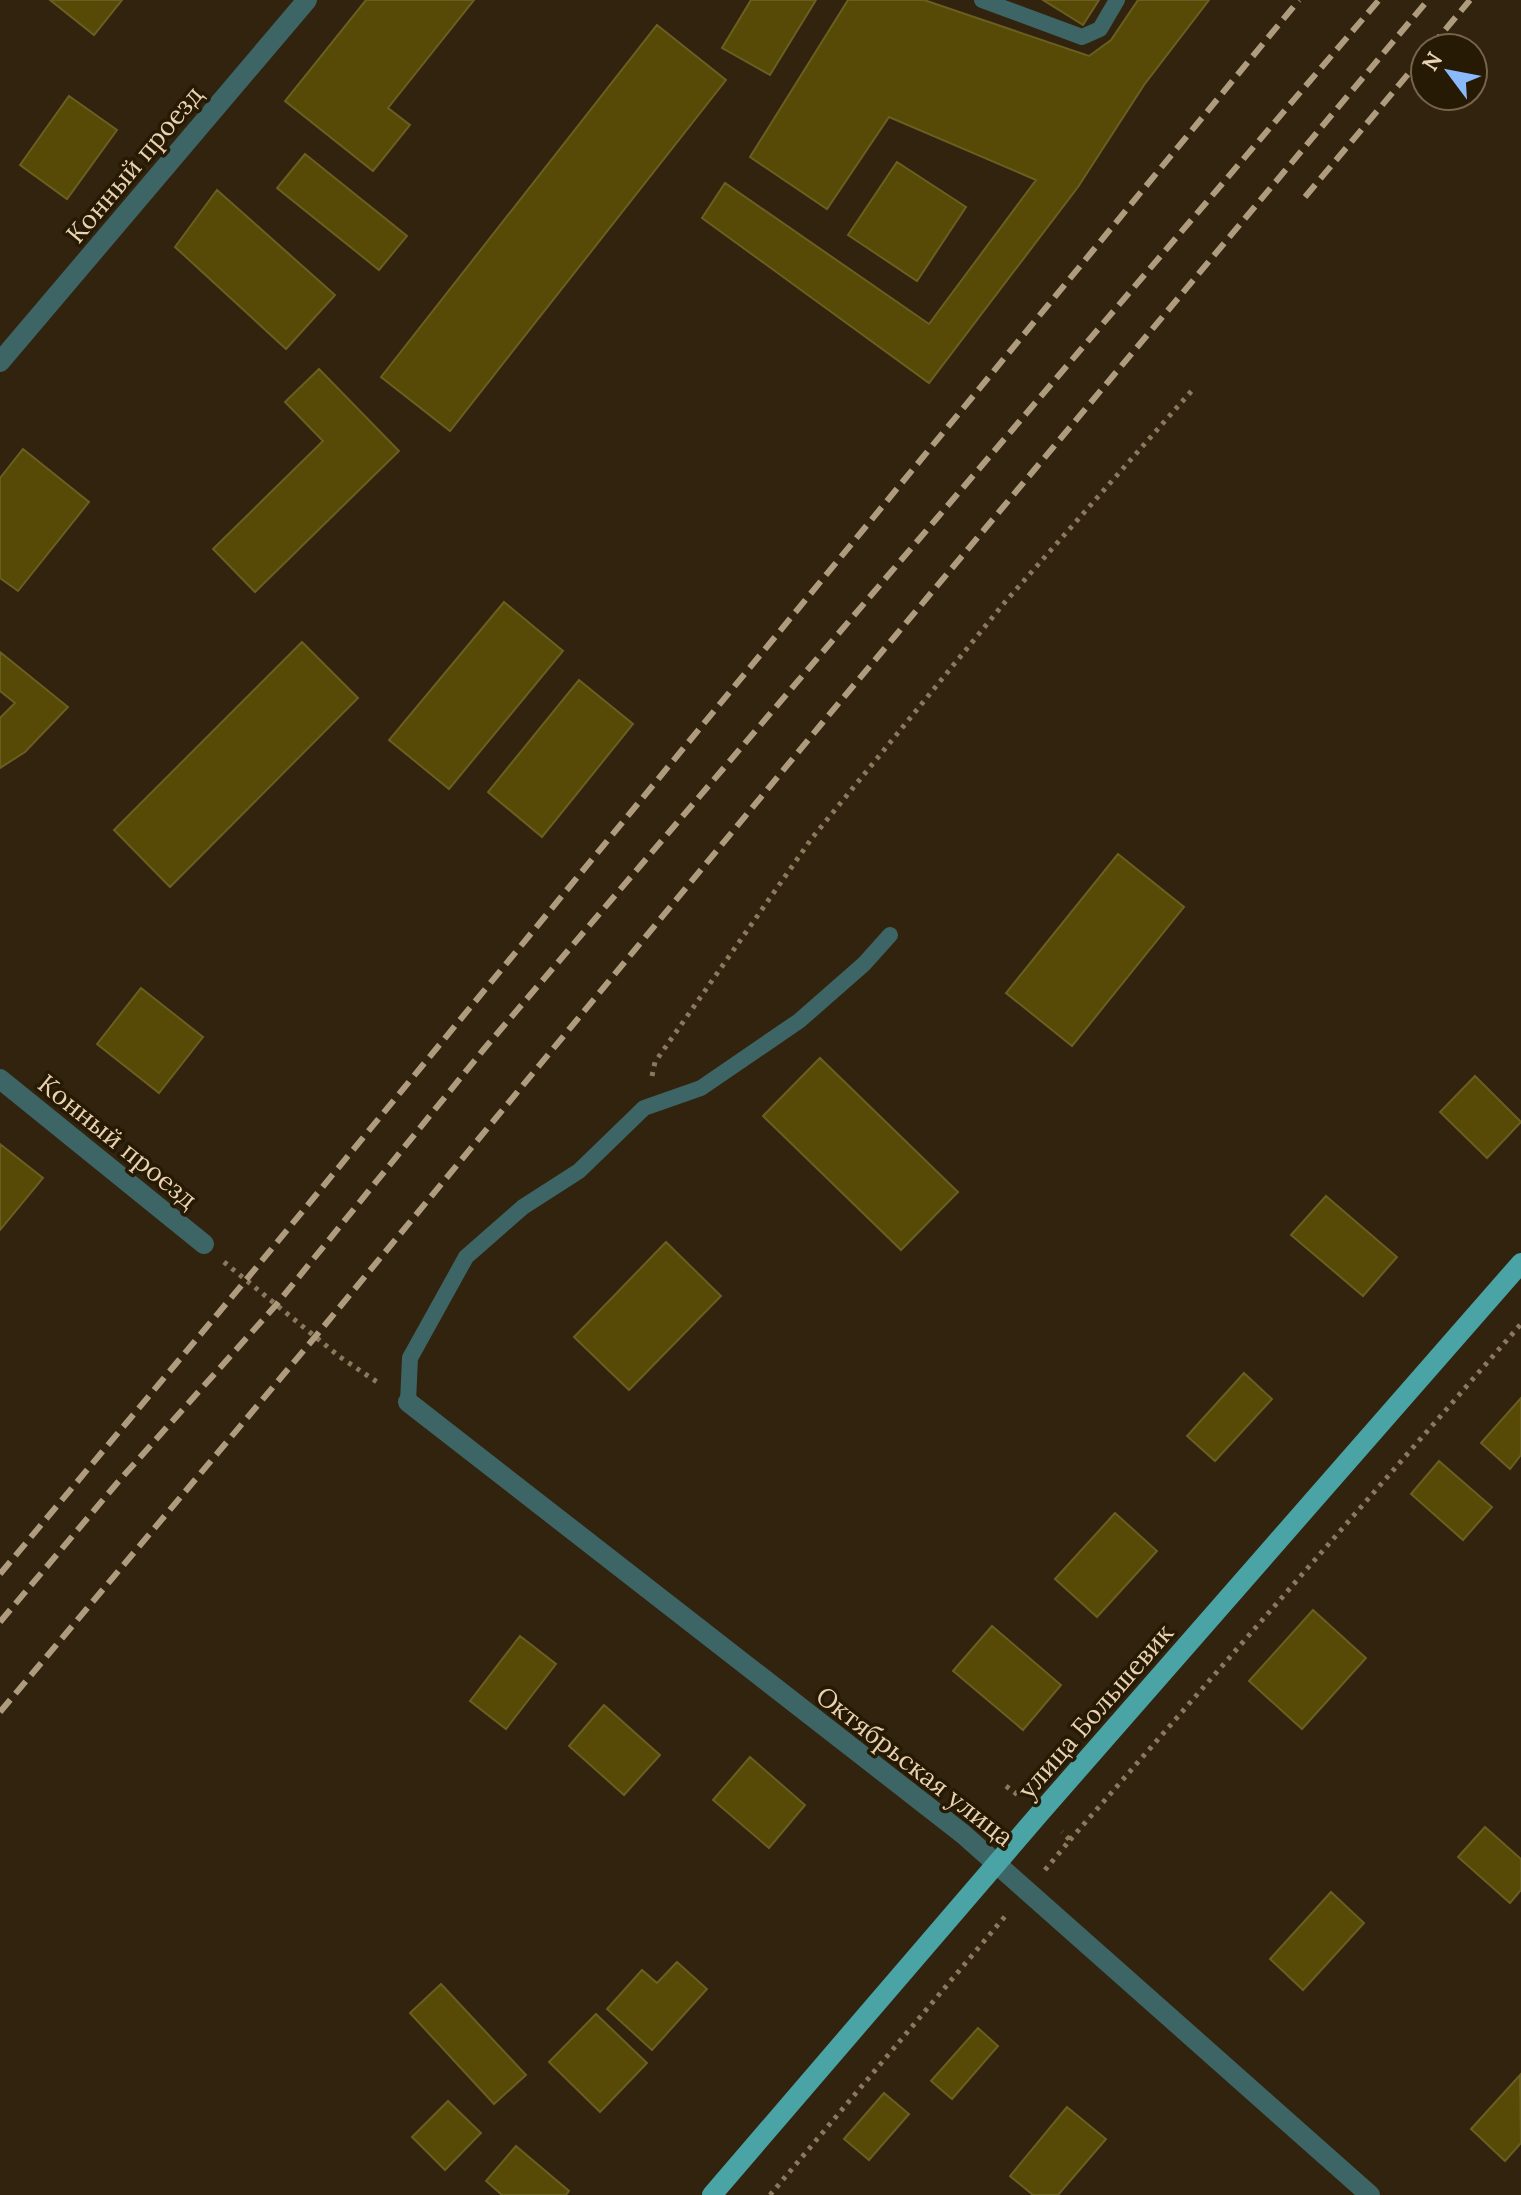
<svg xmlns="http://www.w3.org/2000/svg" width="1521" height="2195" font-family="Lora,serif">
<rect width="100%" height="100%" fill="#31230d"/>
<path fill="#574a07" stroke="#6b5e21" stroke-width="2" d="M50,0H122L94,35Z
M366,0H474L388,108L410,125L373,171L285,101Z
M751,0H816L770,75L722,48Z
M848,0H924L1089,56L1111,40L1138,0H1209L1144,85L1078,187L929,383L702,218L725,183L929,324L1036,180L889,117L827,209L750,157Z
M1043,0H1099L1083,25Z
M657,25L726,80L450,431L381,377Z
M69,96L117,130L67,199L20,165Z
M305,154L407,236L379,270L277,188Z
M897,162L966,207L917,281L848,235Z
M217,190L335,295L286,349L175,247Z
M319,369L399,451L255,592L213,549L323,441L285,402Z
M23,449L89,502L18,591L0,578V478Z
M504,602L563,651L449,789L389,740Z
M302,642L358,698L170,887L114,830Z
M0,652L68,707L25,752L0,768V718L15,703L0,691Z
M579,680L633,724L542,837L488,792Z
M1118,854L1184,907L1072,1046L1006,993Z
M141,988L203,1037L159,1093L97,1044Z
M820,1058L958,1192L901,1250L763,1116Z
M1475,1076L1521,1122L1487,1158L1440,1112Z
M0,1144L43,1178L0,1230Z
M1326,1196L1397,1257L1363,1296L1291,1235Z
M666,1242L721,1296L629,1390L574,1337Z
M1244,1373L1272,1399L1215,1461L1187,1436Z
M1521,1398V1455L1510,1469L1481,1443Z
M1439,1461L1492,1507L1463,1540L1411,1494Z
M1115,1513L1157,1551L1097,1617L1055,1579Z
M1313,1610L1366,1658L1302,1729L1249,1681Z
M992,1626L1061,1685L1023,1730L953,1671Z
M520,1636L556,1664L506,1729L470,1701Z
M604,1705L660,1755L624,1795L569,1746Z
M750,1757L805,1805L769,1848L713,1800Z
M1485,1827L1521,1859V1890L1510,1903L1458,1857Z
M1331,1892L1364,1923L1303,1990L1270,1959Z
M677,1962L707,1989L652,2050L607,2009L642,1970L657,1983Z
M441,1984L526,2075L494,2104L410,2013Z
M596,2014L647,2063L600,2112L549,2062Z
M978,2028L998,2046L952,2099L931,2081Z
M1520,2075L1521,2143L1505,2161L1471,2129Z
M884,2093L909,2114L869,2160L844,2139Z
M448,2101L481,2133L445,2170L412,2137Z
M1067,2107L1106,2139L1058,2195H1033L1010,2176Z
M516,2146L569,2191L566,2195H502L486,2181Z"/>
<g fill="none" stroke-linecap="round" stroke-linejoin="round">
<path stroke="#8b785d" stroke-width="5" stroke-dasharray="4 6" stroke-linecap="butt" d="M652,1076L655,1062L812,838L1005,602L1195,387
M224,1262L340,1357L380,1384
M1006,1786L1018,1795
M1070,1840L1521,1324
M1045,1870L1070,1840L1062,1832
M770,2195L1007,1914"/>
<path stroke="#3d6565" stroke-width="16" d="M982,0L1082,37L1100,29L1117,0
M408,1402L410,1358L466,1257L523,1207L579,1171L644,1108L701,1088L799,1021L864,964L890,935"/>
<path stroke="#3d6565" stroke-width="20" d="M0,362L307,0
M0,1079L204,1244
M408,1402L963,1834L1370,2195"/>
<path stroke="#4aa3a4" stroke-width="20" d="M712,2195L1040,1813L1521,1263"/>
<path stroke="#af9b7e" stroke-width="6" stroke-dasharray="16 8" stroke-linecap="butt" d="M1430,48L1470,0
M1305,197L1425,54
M0,1574L246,1280L1299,0
M0,1622L118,1482L276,1305L484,1049L1379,0
M0,1712L315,1337L823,722L1428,0"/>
</g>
<g text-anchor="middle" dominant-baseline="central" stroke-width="7" stroke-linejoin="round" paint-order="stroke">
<g font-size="26" fill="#e9d2b1" stroke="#271a04">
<text transform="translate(134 164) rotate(-50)">Конный проезд</text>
<text transform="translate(118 1141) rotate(39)">Конный проезд</text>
<text transform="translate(1095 1711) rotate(-49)">улица Большевик</text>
<text transform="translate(915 1766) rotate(38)">Октябрьская улица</text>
</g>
</g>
<g transform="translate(1449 72) rotate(302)"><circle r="38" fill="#271a04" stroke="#756449" stroke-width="2"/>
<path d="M0-6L14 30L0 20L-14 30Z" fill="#8abafc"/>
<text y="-12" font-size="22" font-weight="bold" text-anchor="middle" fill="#e9d2b1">N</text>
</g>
</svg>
